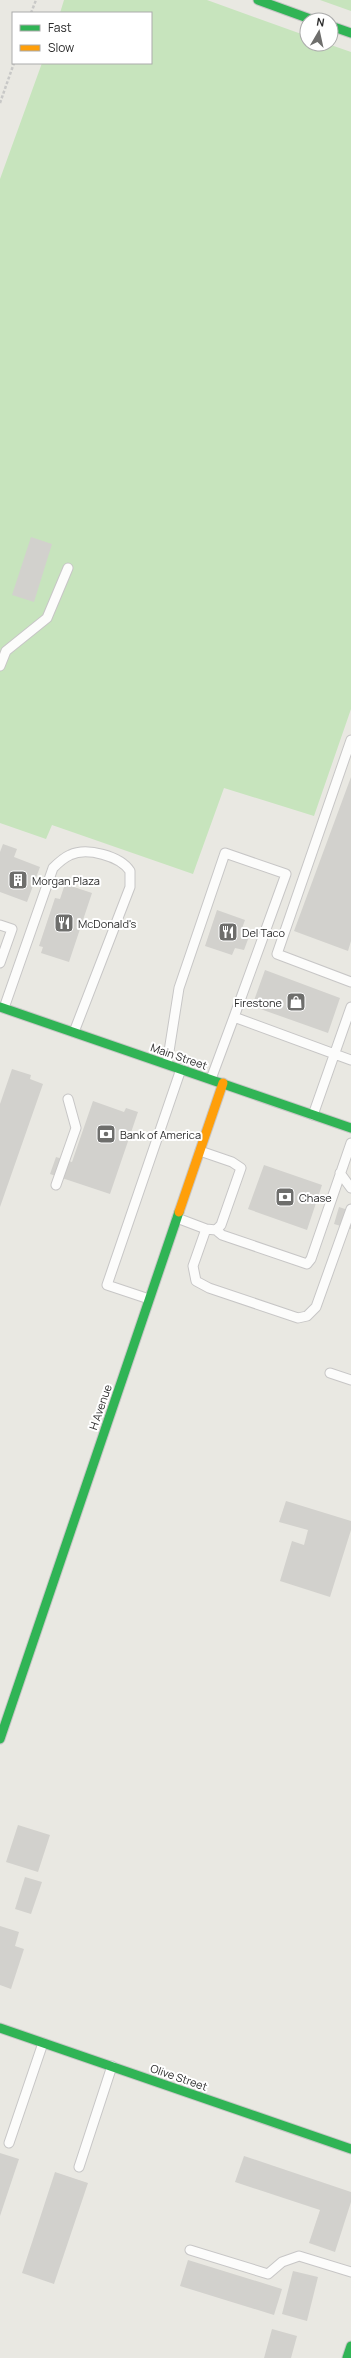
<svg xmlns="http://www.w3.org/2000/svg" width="351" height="2358" font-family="Manrope,sans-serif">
<rect width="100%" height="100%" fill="#e9e8e2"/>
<path fill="#c7e4bd" d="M64,0H207L307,36V44H328L351,52V709L314,816L224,788L193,874L52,825L46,839L0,823V179L42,63H151V13H60Z
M320,0H351V11Z"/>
<path fill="#d2d1cd" d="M31,537L52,544L34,602L12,595Z
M351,777V941L348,951L294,931Z
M3,844L17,849L14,857L40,867L27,902L0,892V852Z
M65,884L92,893L69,962L41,953L43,947L39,946L55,898L60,899Z
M217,910L245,920L241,931L250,934L244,950L235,948L232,955L205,946Z
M265,970L340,998L328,1033L252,1006Z
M12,1069L31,1075L30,1079L43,1084L0,1207V1104Z
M93,1101L124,1112L126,1108L138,1112L110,1194L50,1174L56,1157L72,1162Z
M264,1165L322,1185L307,1230L248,1209Z
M339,1207L351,1211V1229L334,1224Z
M286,1501L351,1521V1530L330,1597L280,1581L292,1541L304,1545L308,1530L279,1522Z
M18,1825L50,1835L38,1872L6,1862Z
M25,1877L42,1882L31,1914L15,1909Z
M0,1926L19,1932L15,1946L24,1949L11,1989L0,1985Z
M0,2153L19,2159L0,2216Z
M244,2156L351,2192V2202L335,2252L309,2243L320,2210L235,2182Z
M55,2172L88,2183L54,2284L22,2273Z
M188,2260L282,2289L274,2315L180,2286Z
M293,2271L318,2277L307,2321L282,2314Z
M272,2329L297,2336L291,2358H264Z"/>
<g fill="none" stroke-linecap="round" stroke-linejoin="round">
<defs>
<path id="lane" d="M0,666L6,651L47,618L68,568
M351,740L277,954L351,982
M0,925L12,929L0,963
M4,1008L53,868C58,863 63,858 70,855C87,847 120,856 130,871V887L74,1032
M167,1064L179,988L225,853L286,874L234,1017
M211,1079L234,1017L351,1060
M313,1115L351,1007
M340,1173L351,1188
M56,1185L76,1128L68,1099
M177,1218L206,1229L216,1230L221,1225L241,1168L232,1162L200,1151
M206,1229L193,1266L196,1281L209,1288L298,1318L307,1316L316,1307L351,1209
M216,1230L222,1235L307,1264L311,1259L351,1143
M149,1299L107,1285L181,1069
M330,1373L351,1380
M9,2143L43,2043
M79,2167L112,2066
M190,2250L268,2274L282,2262L299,2256L351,2272"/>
<path id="fast" d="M258,0L313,20
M331,26L351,33
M0,1007L351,1128
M0,1739L179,1212
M0,2028L351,2149
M347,2358L351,2346"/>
<path id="slow" d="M179,1212L223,1083"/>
</defs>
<use href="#lane" stroke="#c7c6c6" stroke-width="11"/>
<use href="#fast" stroke="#c7c6c6" stroke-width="11"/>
<use href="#slow" stroke="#c7c6c6" stroke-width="11"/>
<path stroke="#c8c8c7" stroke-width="2.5" stroke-dasharray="3 2" stroke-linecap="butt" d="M31,13L36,0
M0,103L14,63"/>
<use href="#lane" stroke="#fcfcfb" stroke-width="9"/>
<use href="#fast" stroke="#30b455" stroke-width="9"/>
<use href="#slow" stroke="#ff9f0a" stroke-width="9"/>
</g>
<defs>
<symbol id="building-square" viewBox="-11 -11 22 22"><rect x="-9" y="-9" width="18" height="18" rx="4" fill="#6e6e6c" stroke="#fff"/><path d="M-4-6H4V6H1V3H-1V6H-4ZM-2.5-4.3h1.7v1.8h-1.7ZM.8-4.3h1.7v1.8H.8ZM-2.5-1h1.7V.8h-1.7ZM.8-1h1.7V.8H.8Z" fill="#fff"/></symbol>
<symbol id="restaurant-square" viewBox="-11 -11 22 22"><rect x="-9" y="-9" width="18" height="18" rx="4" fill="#6e6e6c" stroke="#fff"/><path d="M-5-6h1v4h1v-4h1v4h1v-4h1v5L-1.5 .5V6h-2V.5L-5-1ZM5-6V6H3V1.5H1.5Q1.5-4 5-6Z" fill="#fff"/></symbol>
<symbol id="shop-square" viewBox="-11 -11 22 22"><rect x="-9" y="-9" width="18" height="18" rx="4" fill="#6e6e6c" stroke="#fff"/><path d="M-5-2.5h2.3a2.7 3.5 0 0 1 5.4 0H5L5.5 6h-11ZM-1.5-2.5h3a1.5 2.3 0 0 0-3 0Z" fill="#fff"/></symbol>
<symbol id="bank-square" viewBox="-11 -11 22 22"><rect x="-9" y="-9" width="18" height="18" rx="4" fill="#6e6e6c" stroke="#fff"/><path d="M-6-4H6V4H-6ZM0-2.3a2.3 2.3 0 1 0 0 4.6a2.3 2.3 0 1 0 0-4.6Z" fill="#fff"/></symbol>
</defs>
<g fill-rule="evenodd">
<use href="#building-square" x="7" y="869" width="22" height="22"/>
<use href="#restaurant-square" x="53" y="912" width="22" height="22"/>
<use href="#restaurant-square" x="217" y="921" width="22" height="22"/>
<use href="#shop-square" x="285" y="991" width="22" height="22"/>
<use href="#bank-square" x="95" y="1123" width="22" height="22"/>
<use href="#bank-square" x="274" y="1186" width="22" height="22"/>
</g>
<g text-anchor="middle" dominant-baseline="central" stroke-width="4" stroke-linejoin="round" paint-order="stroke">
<g font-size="11" fill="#2c2c2c" stroke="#fff" text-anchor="start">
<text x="32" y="880">Morgan Plaza</text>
<text x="78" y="923">McDonald's</text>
<text x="242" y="932">Del Taco</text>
<text x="282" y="1002" text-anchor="end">Firestone</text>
<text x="120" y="1134">Bank of America</text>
<text x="299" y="1197">Chase</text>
</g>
<g font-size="11" fill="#2c2c2c" stroke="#fff">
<text transform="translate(179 1056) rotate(19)">Main Street</text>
<text transform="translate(100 1407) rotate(-71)">H Avenue</text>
<text transform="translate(179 2077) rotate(19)">Olive Street</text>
</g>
</g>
<rect x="12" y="12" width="140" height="52" fill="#ffffff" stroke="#ababab"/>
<rect x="20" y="25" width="20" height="6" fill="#30b455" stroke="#ababab"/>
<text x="48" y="32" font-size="12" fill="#2c2c2c">Fast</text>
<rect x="20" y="45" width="20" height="6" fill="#ff9f0a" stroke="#ababab"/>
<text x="48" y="52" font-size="12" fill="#2c2c2c">Slow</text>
<g transform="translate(319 32) rotate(9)"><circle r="19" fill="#ffffff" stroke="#ababab"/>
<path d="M0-3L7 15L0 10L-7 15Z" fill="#6e6e6c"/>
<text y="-6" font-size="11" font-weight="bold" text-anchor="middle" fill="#2c2c2c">N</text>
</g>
</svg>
